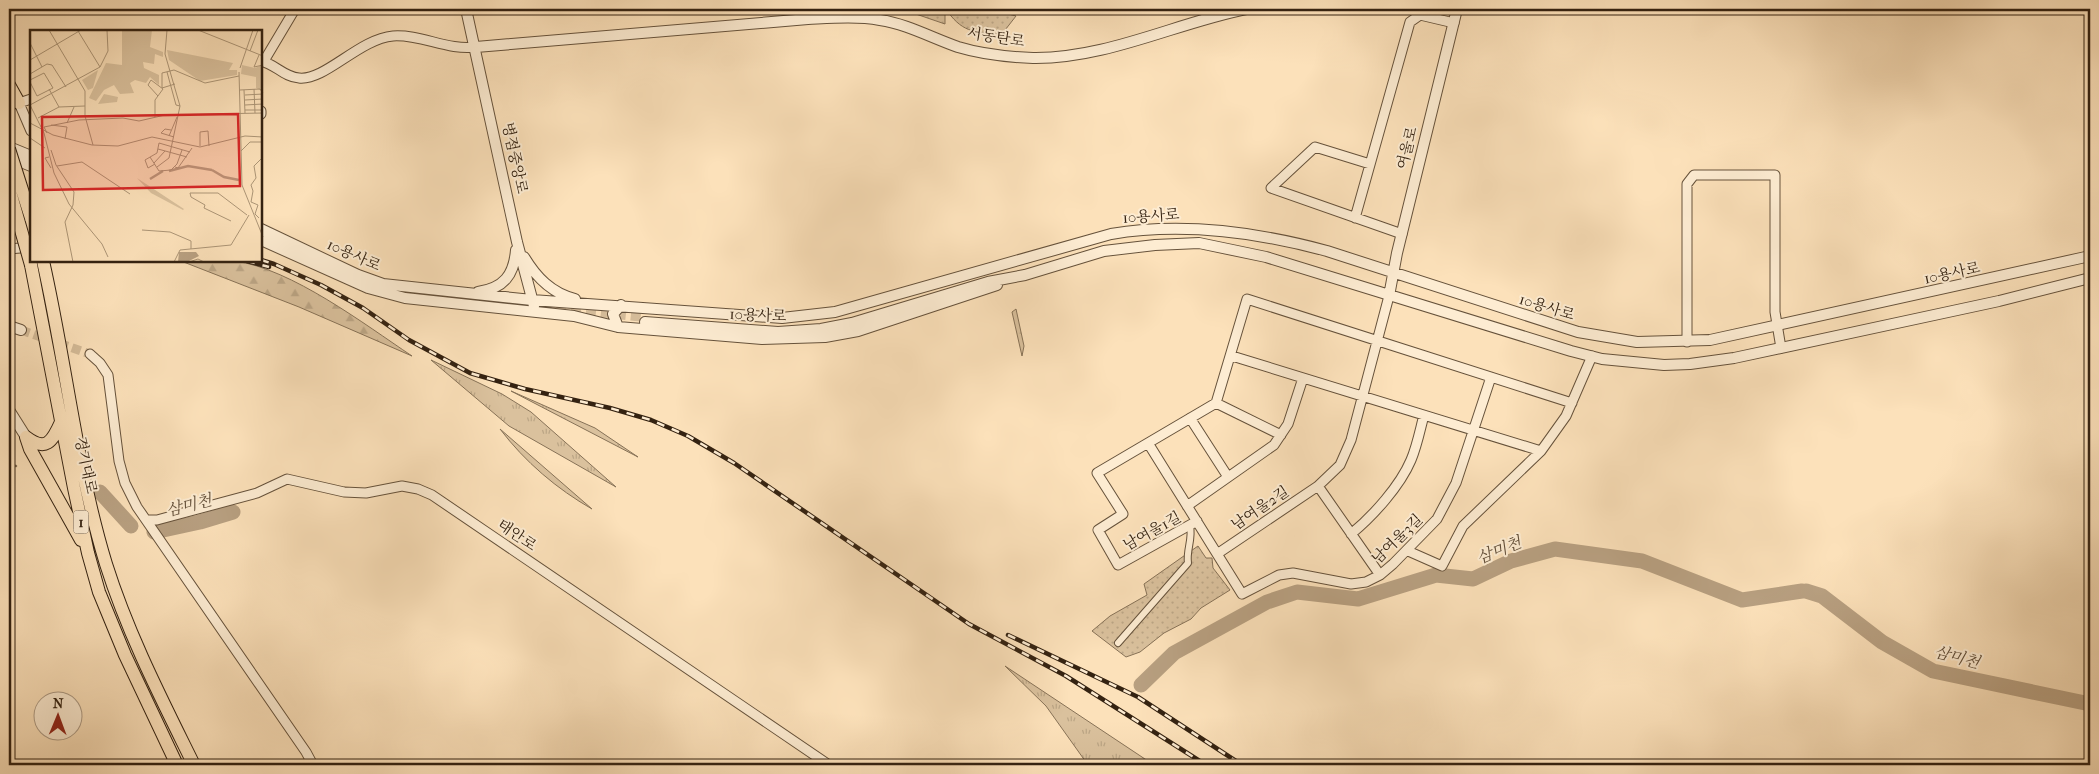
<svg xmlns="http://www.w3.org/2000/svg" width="2099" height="774" font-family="'IM FELL French Canon','Noto Serif KR',serif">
<defs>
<pattern id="grass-tufts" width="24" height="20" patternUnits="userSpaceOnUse" patternTransform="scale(1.25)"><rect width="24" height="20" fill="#dac19d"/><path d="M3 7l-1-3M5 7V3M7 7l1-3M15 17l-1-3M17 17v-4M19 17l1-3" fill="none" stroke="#bca686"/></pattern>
<pattern id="forest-firs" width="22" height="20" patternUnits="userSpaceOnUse" patternTransform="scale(1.25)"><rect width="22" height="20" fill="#dac19d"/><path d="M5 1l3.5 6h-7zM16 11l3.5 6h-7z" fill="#bca686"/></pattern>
<pattern id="park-dots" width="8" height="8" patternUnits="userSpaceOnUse" patternTransform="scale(1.25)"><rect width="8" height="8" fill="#dac19d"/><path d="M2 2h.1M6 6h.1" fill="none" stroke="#bca686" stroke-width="1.8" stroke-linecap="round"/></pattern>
</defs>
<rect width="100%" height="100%" fill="#fce1ba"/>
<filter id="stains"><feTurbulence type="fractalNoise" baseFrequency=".004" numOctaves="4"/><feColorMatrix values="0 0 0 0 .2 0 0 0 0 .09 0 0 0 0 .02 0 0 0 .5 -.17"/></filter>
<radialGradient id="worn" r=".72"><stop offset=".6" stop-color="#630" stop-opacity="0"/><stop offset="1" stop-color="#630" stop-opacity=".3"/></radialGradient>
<path fill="url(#grass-tufts)" stroke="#877257" d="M431,360L502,394L531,412L616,487L509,426Z
M511,391L595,428L638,457Z
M500,429L592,509C557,489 525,462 500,429Z
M1005,666L1154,765H1088L1046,706Z"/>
<path fill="url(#forest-firs)" stroke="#877257" d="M181,261C198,261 218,259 235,261C292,269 364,324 412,356L299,307Z
M1016,309L1024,346L1022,356L1012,312Z"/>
<path fill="url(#park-dots)" stroke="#877257" d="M910,9H945V24L910,12Z
M951,9H989L1016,16L1002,34C977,32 964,34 948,12Z
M1198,546L1206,558H1212L1213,568L1230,590L1201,608L1191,619L1164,633L1140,652L1126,657L1092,631L1110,616L1147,595L1144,584Z"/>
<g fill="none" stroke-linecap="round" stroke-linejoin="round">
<path stroke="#836e54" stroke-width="2.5" d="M9,465L16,466"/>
<path stroke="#b8a081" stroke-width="15" d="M100,492L131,526
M154,532L200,522L233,512
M1806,591L1822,596L1882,642L1933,671L2090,704
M1141,685L1174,653L1267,602L1297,592L1358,599L1436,575L1473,579L1511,561L1555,549L1642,561L1742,600L1802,591"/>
<path stroke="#d4bb98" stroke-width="9" stroke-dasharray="9 4.5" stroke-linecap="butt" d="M21,330L90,354"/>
<path stroke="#d4bb98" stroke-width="10" stroke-dasharray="10 5" stroke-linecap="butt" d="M422,293L645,317"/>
<defs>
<path id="pedestrian" d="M1118,643L1188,563C1186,550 1193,539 1190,526"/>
<path id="minor" d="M261,61C275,64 284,77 299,78C325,81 359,39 393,36C421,34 448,51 476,47
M264,61L295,9
M31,99L19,103L31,131
M261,111V114
M1370,164L1315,147L1271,188L1402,234
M1355,218L1410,22L1420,15L1454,23
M9,249L31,247
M1687,342V184L1694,175H1775V312L1781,348
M90,354L100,363L108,375L119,461L125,483L137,507L306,752L313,765
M1232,356L1541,451
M1216,403L1281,435
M1190,418L1228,477
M1148,443L1242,594L1279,575L1293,573L1351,584L1366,582L1380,575L1393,564L1437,519L1456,483L1491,377
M1318,486L1380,575
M1187,506L1274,445L1288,424L1303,378
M147,520H157L257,493L287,479L344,492L366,493L402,486L418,489L432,495L829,765
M1197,521L1118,565L1098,530L1123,514L1097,473L1216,403L1247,299L1572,403
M1351,534C1373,516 1400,486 1411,460C1417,446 1420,430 1424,415
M1408,551L1442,566L1463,526L1541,451L1566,416L1592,356
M1217,554L1318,486L1340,465L1351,440L1389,296"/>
<path id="tertiary" d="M466,9L517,242L534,306
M476,47L808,19C831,18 856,16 880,20C907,24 932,38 958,47C981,54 1009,57 1033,58C1106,59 1176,23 1246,9
M9,147L31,156
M9,157L31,166
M261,229L358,275L383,284L532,300L782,318L835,312L1111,234C1183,222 1257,232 1327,251L1578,332L1637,342L1710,340L2090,256
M261,240L368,288L405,298L574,316L618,327L762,339L825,337L858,331L997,285
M524,257C536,277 551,293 575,299
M478,292C504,288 514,275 516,250
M1389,296L1397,253L1457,9
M645,322L778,332L821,329L852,323L988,282L1025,275L1104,251L1155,245L1199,243L1266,257L1571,351L1602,359L1664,365L1690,364L1734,358L1999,301L2090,278
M9,326L21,330
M618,327L613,314L621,305
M9,410L26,437"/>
<path id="primary" d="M9,85L19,103
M43,261C66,362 76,466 106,564C128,634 162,700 194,765
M31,265L74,488L88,553L99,592L125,655L177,765
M26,437L30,449L81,540
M26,437C46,452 52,442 61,422"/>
</defs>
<use href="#pedestrian" stroke="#66523b" stroke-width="8"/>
<use href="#minor" stroke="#66523b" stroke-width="11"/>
<use href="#tertiary" stroke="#66523b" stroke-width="12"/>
<use href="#primary" stroke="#342211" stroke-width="14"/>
<use href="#pedestrian" stroke="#fdecd2" stroke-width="6"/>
<use href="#minor" stroke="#fdecd2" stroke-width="9"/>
<use href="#tertiary" stroke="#fdecd2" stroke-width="10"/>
<use href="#primary" stroke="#fce1ba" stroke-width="12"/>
<defs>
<path id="rail" d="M9,192L31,199
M261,260L274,264L321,285L363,308L409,340L470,373L525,389L610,408L651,420L688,436L734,463L969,624L1066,676L1206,765
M247,261L269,267
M1008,635L1138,697L1242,765"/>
</defs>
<use href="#rail" stroke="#342211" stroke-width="4.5"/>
<use href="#rail" stroke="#fdecd2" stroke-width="2.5" stroke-dasharray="8" stroke-linecap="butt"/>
<defs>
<path id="primary-bridge" d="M9,149L31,218
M9,188L31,265"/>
</defs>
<use href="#primary-bridge" stroke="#342211" stroke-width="14" stroke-linecap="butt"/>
<use href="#primary-bridge" stroke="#fce1ba" stroke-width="12"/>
</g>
<g text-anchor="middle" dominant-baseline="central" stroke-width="4" stroke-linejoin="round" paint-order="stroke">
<rect fill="#fdecd2" stroke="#705f4b" stroke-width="1" x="73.5" y="510.5" width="15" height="23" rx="4"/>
<g font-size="14" font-weight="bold" fill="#342211">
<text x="81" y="522">1</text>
</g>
<g font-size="15" fill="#342211" stroke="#fdecd2">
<text transform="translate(996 37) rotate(9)">서동탄로</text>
<text transform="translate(1407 148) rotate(-76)">여울로</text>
<text transform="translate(515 158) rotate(78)">병점중앙로</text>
<text transform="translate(1151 216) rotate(-4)">10용사로</text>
<text transform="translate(354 255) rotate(24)">10용사로</text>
<text transform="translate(1952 273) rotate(-12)">10용사로</text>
<text transform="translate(1547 307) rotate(17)">10용사로</text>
<text transform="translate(758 315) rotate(2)">10용사로</text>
<text transform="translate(86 465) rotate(78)">경기대로</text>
<text transform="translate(1260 508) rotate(-34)">남여울2길</text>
<text transform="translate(1152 531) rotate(-29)">남여울1길</text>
<text transform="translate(517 535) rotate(34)">태안로</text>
<text transform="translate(1397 539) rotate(-44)">남여울3길</text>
</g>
<g font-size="16" font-style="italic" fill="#624e38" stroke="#fdecd2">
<text transform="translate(189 505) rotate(-14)">삼미천</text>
<text transform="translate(1499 550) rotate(-22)">삼미천</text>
<text transform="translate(1957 657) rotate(15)">삼미천</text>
</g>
</g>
<g transform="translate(30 30)">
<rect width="232" height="232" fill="#fce1ba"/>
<path d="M74,64L88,67L87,72L68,74ZM107,148L154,179L153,180L121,163Z" fill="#dac19d"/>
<path d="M92,0H122L120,17L133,22V27L125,24L124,34L113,32L114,38L129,45V55L120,47L116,53L105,50L100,53L104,63L90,64L84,55L74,60L66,71L59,68L76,33L92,35ZM137,20L203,33L199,40H207V45L170,51L139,30Z" fill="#dac19d"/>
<path d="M212,35L225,38L232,35V61L226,58V47L211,44ZM68,40L63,58L58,60L52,50Z" fill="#dac19d"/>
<path d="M149,222H166L169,226L157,232H148Z" fill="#b8a081"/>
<path fill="none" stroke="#b8a081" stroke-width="2.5" d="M182,140L194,147L209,150M139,141L158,136L182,140M120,149L133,141"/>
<path fill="none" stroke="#ac9576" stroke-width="1" d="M19,0L55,61V86L63,115M168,0L233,26M48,1L70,37M0,13L12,37M220,21L228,0M229,25L224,37L233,35M0,30L51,0M210,38L223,0M137,42L146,75L150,76M209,42L212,155L233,207M0,44L17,34L22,35L36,57M0,50L14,43L23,58L7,66L0,52M145,54L132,58V43L144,40L175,53L209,46M19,59L29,77M224,59L225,83M210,60L230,59L233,63M214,60L215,83M215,65L233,64M215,70L233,69M0,75L70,37L78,21L77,0M0,75L14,103L24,143L39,174L72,214L78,227M215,75L233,74M215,80H233M125,87V70L133,59L121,50L118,55L128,66M8,88L29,77L55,76M0,93L23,105L62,115L88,116L122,107L170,117L215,106L233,107M37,93L44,77M21,95L37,97L35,109M141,100L135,99L131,103L144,107M17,103L14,97L49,90L93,88L109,91L135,85L233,83M139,106L147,87M0,108L15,118M170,116V102L178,101L179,116M128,119L157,127M21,120L26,135L44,162L43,175L35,192L43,232M211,121L220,112H233M19,127L15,128L21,138M120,127L129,141L141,140L147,134L152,120M124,133L135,121M125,134L118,138L115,130L127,123L129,113L160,122M27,136L52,132L100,164M127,137L139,128L150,76L135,24L137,0M145,137L148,138L162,118M229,188L225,184L228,175L221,172L223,161L221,155L226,148L224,136L233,127M201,191L174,178L175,175L161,167L160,163H188L217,185M112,200L140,202L161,211V219M144,232L150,220L201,215L219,185M159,232L168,229L174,232"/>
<path fill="#d62828" fill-opacity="0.15" stroke="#d62828" stroke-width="2.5" d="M208,84L210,156L13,160L12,87Z"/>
<rect width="232" height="232" fill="none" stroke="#342211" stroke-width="2.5"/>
</g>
<rect width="2099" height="774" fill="none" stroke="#fce1ba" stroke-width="30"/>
<rect x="10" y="10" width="2079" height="754" fill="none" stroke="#342211" stroke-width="2.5"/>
<rect x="15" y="15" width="2069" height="744" fill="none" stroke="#342211"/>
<g transform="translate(58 716) rotate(1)"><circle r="24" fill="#fdecd2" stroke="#ad9b85"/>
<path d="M0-4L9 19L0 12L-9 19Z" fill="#8f2418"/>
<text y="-8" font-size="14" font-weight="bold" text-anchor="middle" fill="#342211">N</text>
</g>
<rect width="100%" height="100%" filter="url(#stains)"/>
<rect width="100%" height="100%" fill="url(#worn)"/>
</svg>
